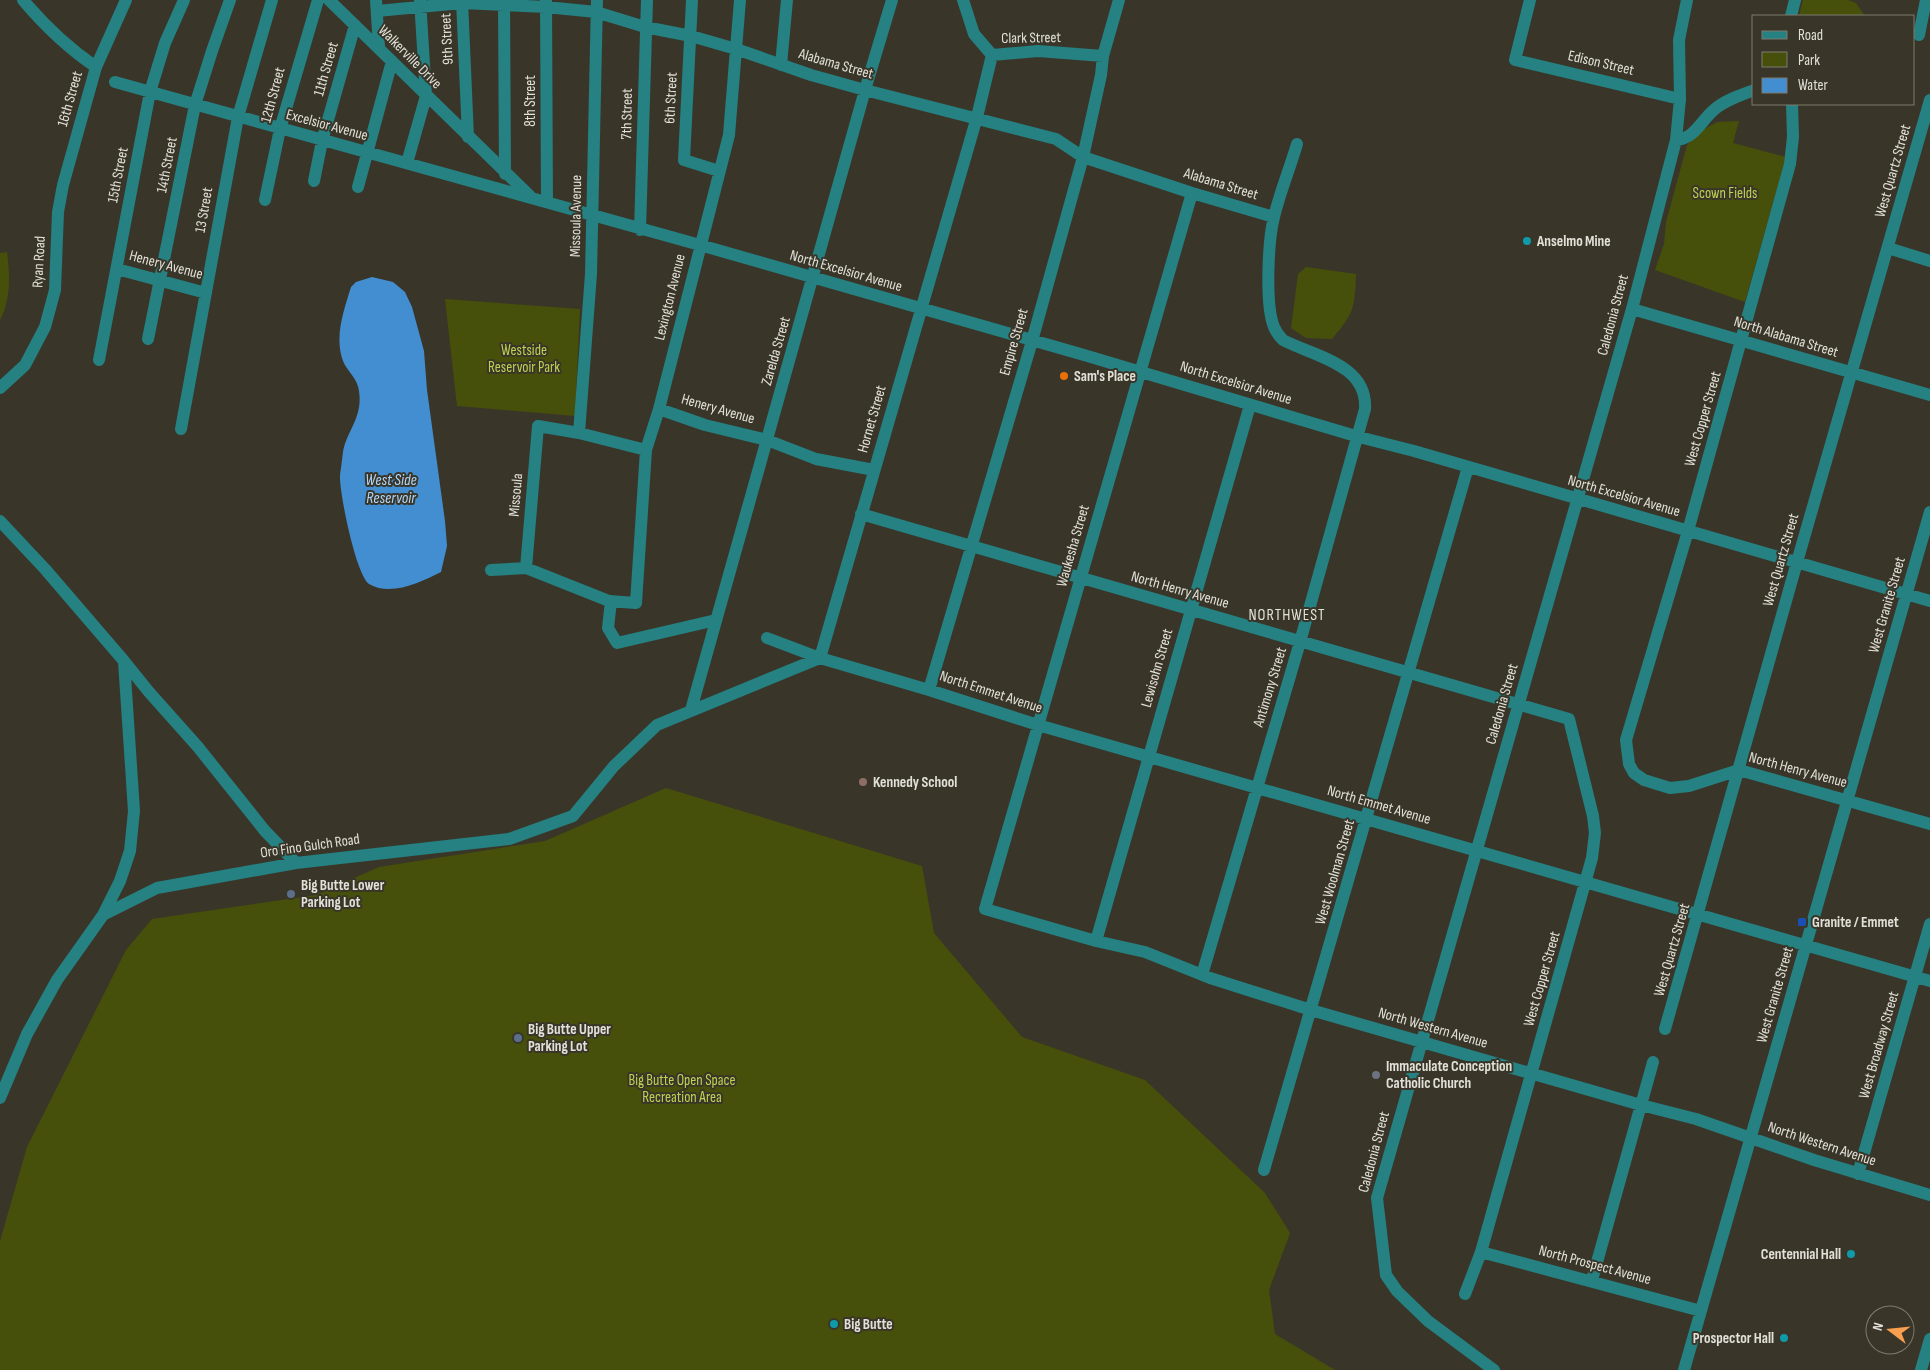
<svg xmlns="http://www.w3.org/2000/svg" width="1930" height="1370" font-family="'Sofia Sans Condensed',sans-serif">
<rect width="100%" height="100%" fill="#393629"/>
<path fill="#46500a" d="M1803,0H1848L1856,3L1865,16H1799Z
M1739,121L1733,143L1786,157L1745,302L1655,270L1664,244L1666,222L1687,145L1699,132L1717,122Z
M7,252C10,275 11,299 0,320V253Z
M1306,267L1356,274C1355,308 1354,313 1332,339L1306,338L1291,328L1298,274Z
M445,299L580,309L575,416L457,406Z
M666,788L922,866L934,933L1022,1037L1145,1080L1265,1193L1290,1233L1269,1290L1275,1334L1335,1370H0V1241L27,1147L126,950L152,919L316,895L379,867L545,841Z"/>
<path fill="#428ed1" d="M372,277L393,282L405,292L412,307L424,351L427,390L445,521L447,546L441,572C421,582 391,597 369,584C356,575 339,492 340,475C341,468 342,460 343,452C347,430 363,418 359,391C358,379 347,371 343,361C334,337 344,310 351,287L356,282Z"/>
<g fill="none" stroke-linecap="round" stroke-linejoin="round">
<path stroke="#258182" stroke-width="12" d="M23,0C45,26 68,48 96,67
M329,0L530,196
M376,0L379,47
M462,0L468,137
M504,0L505,174
M546,0L547,202
M692,0L684,160L719,171
M963,0L974,34L992,55L1038,51L1103,56
M1530,0L1515,60L1680,99
M377,11L462,3L546,7L596,12L645,27L691,36L736,49L811,75L865,90L1056,139L1083,157L1192,193L1274,217
M1791,16L1795,0
M1919,35L1926,0
M781,65L787,0
M115,82L700,245L1084,355L1359,437L1414,451L1930,601
M1792,104L1793,137L1790,164L1688,531L1626,740L1629,764L1634,773L1644,780L1670,788L1689,786L1739,770L1930,824
M1676,140C1696,138 1701,120 1715,109C1725,100 1741,95 1754,90
M407,163L426,96L420,0
M314,181L322,141L355,25
M358,187L392,61
M1192,193L985,909L1096,941L1145,952L1210,978L1311,1010L1641,1105L1696,1119L1814,1160L1930,1195
M265,200L280,129L318,0
M640,230L647,0
M1888,248L1930,261
M117,269L206,293
M1632,309L1930,395
M148,339L195,105L212,51L230,0
M99,360L150,92L165,43L184,0
M0,388L25,365L45,327L55,290L58,212L63,185L96,67L126,0
M659,409L705,425L767,440L816,459L874,470
M181,429L238,117L272,0
M579,433L591,274L597,0
M861,514L1569,719L1593,816L1595,833L1592,858L1481,1252L1465,1294
M0,521L45,569L124,661L134,811L130,851L120,881L103,915
M526,568L538,426L579,433L646,450
M491,570L526,568L609,601L636,603L646,450L659,409L729,135L740,0
M611,601L608,628L617,643L716,620
M767,638L820,658L929,690L1038,725L1930,981
M124,661L149,692L198,747L265,831L296,863
M929,690L1032,341L1083,157L1101,75L1103,56L1119,0
M691,710L865,90L892,0
M1096,941L1250,405
M1202,975L1300,642L1365,409C1368,364 1313,356 1283,340C1279,336 1276,332 1274,327C1265,305 1268,241 1274,217C1280,192 1290,168 1297,144
M1665,1029L1797,562L1930,100
M0,1098L27,1034L57,980L103,915L157,888L296,863L509,839L573,816L614,766L657,725L820,658L977,117L992,55
M1264,1170L1468,467
M1858,1174L1930,924
M1481,1252L1701,1311
M1592,1280L1653,1062
M1494,1370L1428,1321L1397,1291L1386,1275L1377,1198L1632,309L1676,140L1680,99L1679,40L1687,0
M1684,1370L1930,512
M1921,1370L1930,1339"/>
</g>
<g fill="#0f9aa8" stroke="#393629" stroke-width="2">
<circle cx="1527" cy="241" r="5"/>
<circle cx="1851" cy="1254" r="5"/>
<circle cx="834" cy="1324" r="5"/>
<circle cx="1784" cy="1338" r="5"/>
</g>
<circle fill="#e8710a" stroke="#393629" stroke-width="2" cx="1064" cy="376" r="5"/>
<circle fill="#8d6e63" stroke="#393629" stroke-width="2" cx="863" cy="782" r="5"/>
<g fill="#5c6f8a" stroke="#393629" stroke-width="2">
<circle cx="291" cy="894" r="5"/>
<circle cx="518" cy="1038" r="5"/>
</g>
<rect fill="#1a4fb4" stroke="#393629" stroke-width="2" x="1797" y="917" width="10" height="10" rx="2.5"/>
<circle fill="#6b7280" stroke="#393629" stroke-width="2" cx="1376" cy="1075" r="5"/>
<g text-anchor="middle" dominant-baseline="central" stroke-width="4" stroke-linejoin="round" paint-order="stroke">
<g font-size="15" fill="#e2e0d8" stroke="#393629">
<text transform="translate(1031 38) rotate(-1)">Clark Street</text>
<text transform="translate(447 39) rotate(-93)">9th Street</text>
<text transform="translate(410 57) rotate(45)">Walkerville Drive</text>
<text transform="translate(1601 63) rotate(13)">Edison Street</text>
<text transform="translate(836 64) rotate(16)">Alabama Street</text>
<text transform="translate(326 69) rotate(-74)">11th Street</text>
<text transform="translate(273 95) rotate(-75)">12th Street</text>
<text transform="translate(671 98) rotate(-87)">6th Street</text>
<text transform="translate(70 99) rotate(-74)">16th Street</text>
<text transform="translate(530 101) rotate(-90)">8th Street</text>
<text transform="translate(627 114) rotate(-89)">7th Street</text>
<text transform="translate(327 125) rotate(15)">Excelsior Avenue</text>
<text transform="translate(167 165) rotate(-79)">14th Street</text>
<text transform="translate(1893 171) rotate(-74)">West Quartz Street</text>
<text transform="translate(118 175) rotate(-79)">15th Street</text>
<text transform="translate(1221 184) rotate(17)">Alabama Street</text>
<text transform="translate(204 210) rotate(-80)">13 Street</text>
<text transform="translate(576 216) rotate(-89)">Missoula Avenue</text>
<text transform="translate(39 262) rotate(-87)">Ryan Road</text>
<text transform="translate(166 265) rotate(15)">Henery Avenue</text>
<text transform="translate(846 271) rotate(16)">North Excelsior Avenue</text>
<text transform="translate(670 297) rotate(-76)">Lexington Avenue</text>
<text transform="translate(1613 315) rotate(-75)">Caledonia Street</text>
<text transform="translate(1786 337) rotate(17)">North Alabama Street</text>
<text transform="translate(1014 342) rotate(-74)">Empire Street</text>
<text transform="translate(776 351) rotate(-74)">Zarelda Street</text>
<text transform="translate(1236 383) rotate(17)">North Excelsior Avenue</text>
<text transform="translate(718 409) rotate(16)">Henery Avenue</text>
<text transform="translate(872 419) rotate(-74)">Hornet Street</text>
<text transform="translate(1703 419) rotate(-74)">West Copper Street</text>
<text transform="translate(516 495) rotate(-85)">Missoula</text>
<text transform="translate(1624 496) rotate(16)">North Excelsior Avenue</text>
<text transform="translate(1073 546) rotate(-74)">Waukesha Street</text>
<text transform="translate(1781 560) rotate(-74)">West Quartz Street</text>
<text transform="translate(1180 590) rotate(16)">North Henry Avenue</text>
<text transform="translate(1887 605) rotate(-74)">West Granite Street</text>
<text transform="translate(1157 668) rotate(-74)">Lewisohn Street</text>
<text transform="translate(1270 687) rotate(-73)">Antimony Street</text>
<text transform="translate(991 692) rotate(18)">North Emmet Avenue</text>
<text transform="translate(1502 704) rotate(-74)">Caledonia Street</text>
<text transform="translate(1798 770) rotate(15)">North Henry Avenue</text>
<text transform="translate(1379 805) rotate(16)">North Emmet Avenue</text>
<text transform="translate(310 846) rotate(-8)">Oro Fino Gulch Road</text>
<text transform="translate(1335 872) rotate(-74)">West Woolman Street</text>
<text transform="translate(1672 950) rotate(-74)">West Quartz Street</text>
<text transform="translate(1542 979) rotate(-74)">West Copper Street</text>
<text transform="translate(1775 995) rotate(-74)">West Granite Street</text>
<text transform="translate(1433 1028) rotate(16)">North Western Avenue</text>
<text transform="translate(1879 1045) rotate(-74)">West Broadway Street</text>
<text transform="translate(1822 1144) rotate(18)">North Western Avenue</text>
<text transform="translate(1374 1152) rotate(-75)">Caledonia Street</text>
<text transform="translate(1595 1265) rotate(15)">North Prospect Avenue</text>
</g>
<g font-size="15" fill="#bdd352" stroke="#393629">
<text x="1725" y="193">Scown Fields</text>
<text x="524" y="350">Westside<tspan x="524" dy="17">Reservoir Park</tspan></text>
<text x="682" y="1080">Big Butte Open Space<tspan x="682" dy="17">Recreation Area</tspan></text>
</g>
<g font-size="15" font-weight="bold" fill="#e2e0d8" stroke="#393629" text-anchor="start">
<text x="1537" y="241">Anselmo Mine</text>
<text x="1074" y="376">Sam's Place</text>
<text x="873" y="782">Kennedy School</text>
<text x="301" y="885">Big Butte Lower<tspan x="301" dy="17">Parking Lot</tspan></text>
<text x="1812" y="922">Granite / Emmet</text>
<text x="528" y="1029">Big Butte Upper<tspan x="528" dy="17">Parking Lot</tspan></text>
<text x="1386" y="1066">Immaculate Conception<tspan x="1386" dy="17">Catholic Church</tspan></text>
<text x="1841" y="1254" text-anchor="end">Centennial Hall</text>
<text x="844" y="1324">Big Butte</text>
<text x="1774" y="1338" text-anchor="end">Prospector Hall</text>
</g>
<g font-size="16" font-style="italic" fill="#b1d6f8" stroke="#393629">
<text x="391" y="480">West Side<tspan x="391" dy="18">Reservoir</tspan></text>
</g>
<g font-size="16" letter-spacing="1" fill="#e2e0d8" stroke="#393629">
<text x="1287" y="615">NORTHWEST</text>
</g>
</g>
<rect x="1752" y="15" width="162" height="90" fill="#393629" stroke="#7d7a6f"/>
<rect x="1762" y="31" width="25" height="8" fill="#258182" stroke="#7d7a6f"/>
<text x="1798" y="40" font-size="15" fill="#e2e0d8">Road</text>
<rect x="1762" y="52" width="25" height="15" fill="#46500a" stroke="#7d7a6f"/>
<text x="1798" y="65" font-size="15" fill="#e2e0d8">Park</text>
<rect x="1762" y="78" width="25" height="15" fill="#428ed1" stroke="#7d7a6f"/>
<text x="1798" y="90" font-size="15" fill="#e2e0d8">Water</text>
<g transform="translate(1890 1330) rotate(286)"><circle r="24" fill="#393629" stroke="#7d7a6f"/>
<path d="M0-4L9 19L0 12L-9 19Z" fill="#fa9f4f"/>
<text y="-8" font-size="14" font-weight="bold" text-anchor="middle" fill="#e2e0d8">N</text>
</g>
</svg>
